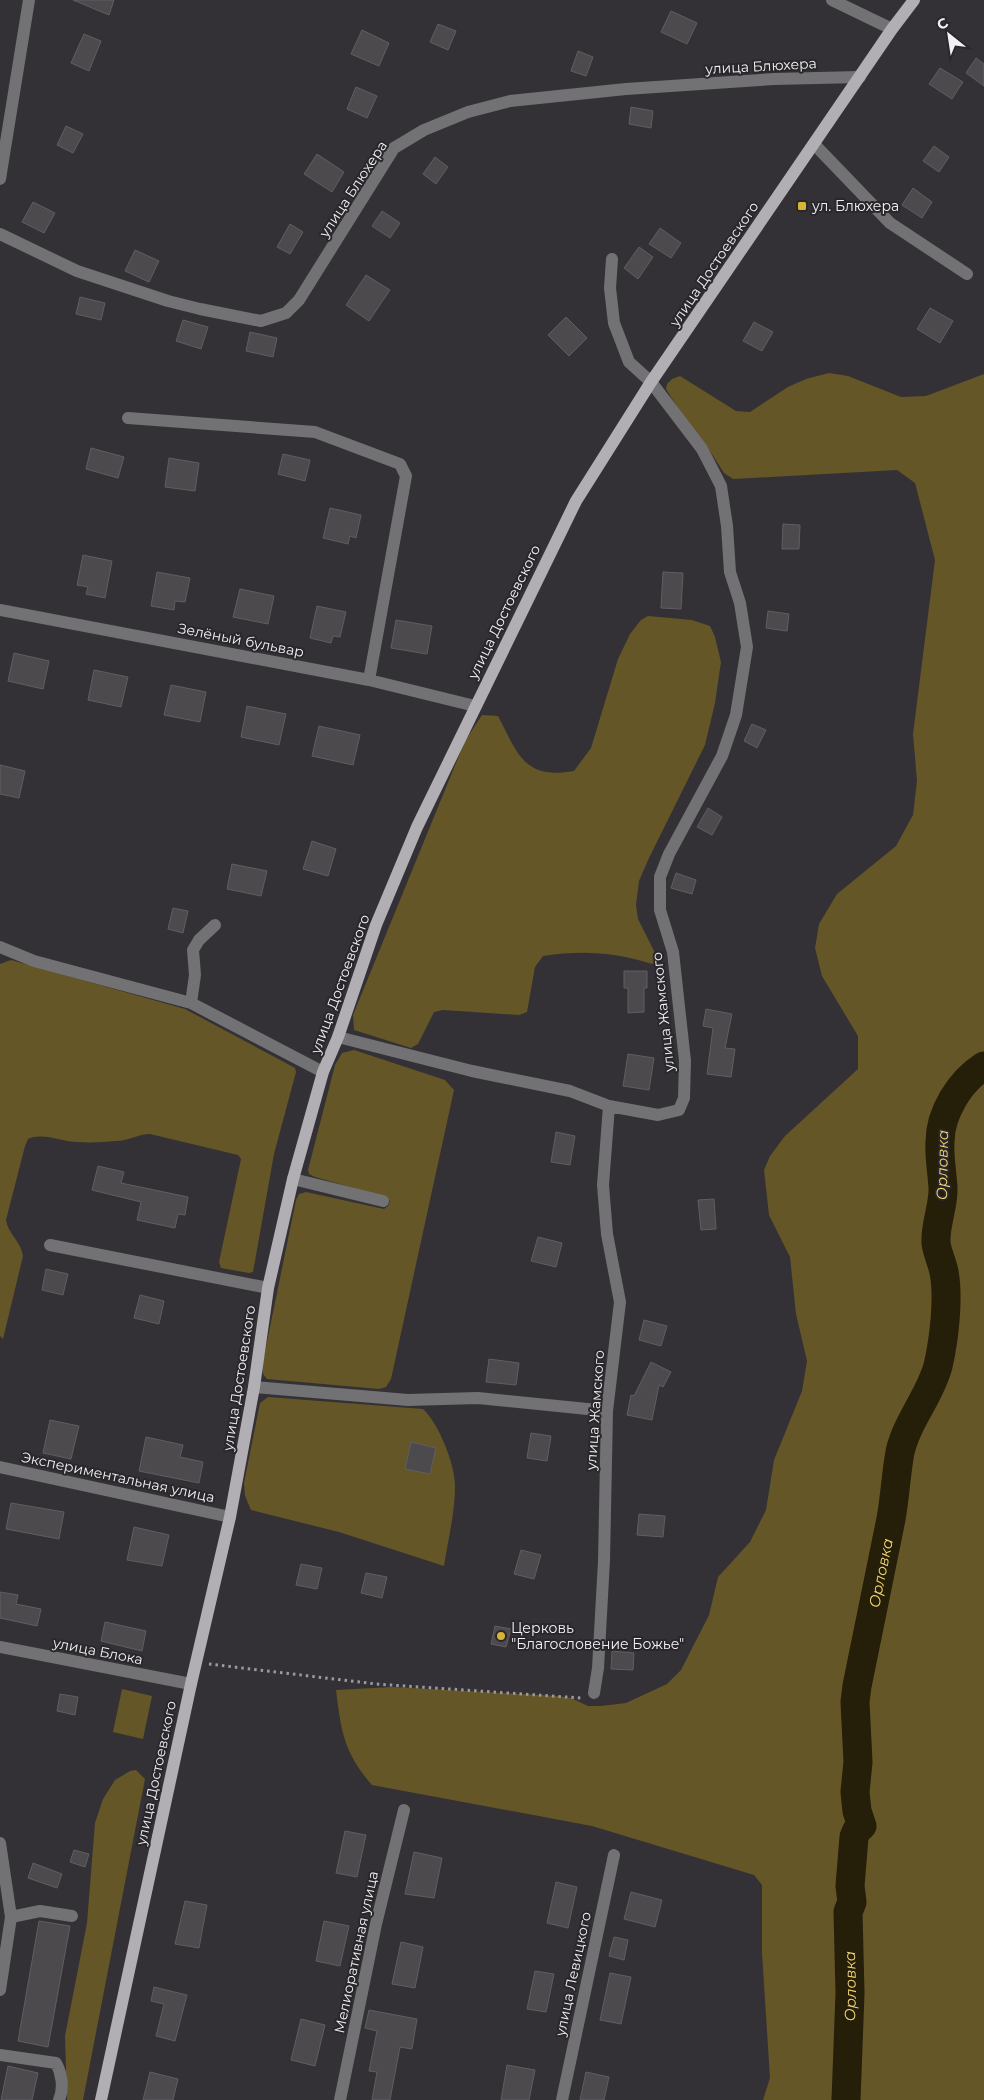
<svg xmlns="http://www.w3.org/2000/svg" width="984" height="2100" font-family="Montserrat,sans-serif">
<rect width="100%" height="100%" fill="#333135"/>
<path fill="#645627" d="M829,373L848,376L901,397L926,396L984,374V2100H763L770,2078L762,1953V1885L754,1875L592,1826L372,1785C344,1753 341,1731 336,1690L393,1687L557,1696L571,1698L588,1706H601L626,1703L667,1684L681,1670L709,1615L718,1577L750,1542L766,1510L774,1460L802,1391L807,1361L796,1314L790,1257L769,1215L764,1170L770,1156L785,1136L858,1069V1036L822,976L815,948L819,924L837,894L896,846L913,815L917,781L913,734L935,560L915,483L897,470L733,479L724,473L704,442L686,421L666,389L667,384L672,379L680,376L736,411L750,412L788,387L806,379Z
M648,616L692,620L710,626L715,637L721,662L715,703L705,745L649,858L639,881L636,905L638,919L657,957V962L652,964C614,952 582,950 543,956L535,967L527,1012L519,1015L443,1010L434,1012L418,1044L411,1048L354,1030L353,1015L465,741L482,715L498,716C518,754 524,780 574,771L591,748L618,659L630,634L641,620Z
M11,960L185,1009L295,1068L296,1072L274,1154L253,1272L249,1273L221,1268L219,1262L241,1159L238,1155L150,1134C139,1134 128,1141 116,1141C104,1142 90,1143 77,1142C62,1142 43,1132 28,1139L25,1146L6,1220C8,1234 21,1241 23,1256L3,1339L0,1336V964Z
M354,1050L445,1080L454,1090L391,1379L386,1387L379,1389L267,1379L263,1374L262,1366L296,1200L299,1194L306,1192L384,1209L388,1206L390,1201L385,1197L315,1177L309,1174L308,1170L335,1065L342,1053Z
M268,1397L423,1409C439,1424 455,1464 455,1486C455,1513 448,1540 444,1566L339,1532L251,1510L245,1496L244,1483L260,1403Z
M122,1689L152,1696L143,1739L113,1732Z
M136,1770L145,1779L83,2100H67L65,2036L87,1923L95,1823L103,1799L115,1780L130,1771Z"/>
<g fill="none" stroke-linecap="round" stroke-linejoin="round">
<path stroke="#251e08" stroke-width="29" id="s1" d="M846,2100L850,1993L848,1912L852,1902L850,1886L854,1837L857,1830L862,1826L857,1811L855,1792L858,1762L855,1702L857,1686C868,1630 880,1575 891,1519C895,1497 896,1474 900,1452C907,1421 930,1396 938,1366C944,1340 949,1298 944,1272C942,1262 937,1252 936,1243C935,1223 944,1206 943,1187C942,1172 939,1156 940,1142C940,1113 960,1081 984,1066"/>
</g>
<path fill="#4d4a4e" stroke="#605e62" d="M73,0H114L109,15Z
M671,11L697,23L687,44L661,32Z
M438,24L456,31L448,50L430,42Z
M362,30L389,43L379,66L351,54Z
M84,34L101,41L89,71L71,63Z
M578,51L593,57L586,76L571,71Z
M976,58L984,64V86L966,73Z
M940,68L963,82L952,99L929,84Z
M356,87L377,96L367,118L347,109Z
M631,107L653,111L651,128L629,124Z
M66,126L83,134L73,153L57,145Z
M934,146L949,157L939,172L923,161Z
M317,154L344,172L332,192L304,174Z
M435,157L448,167L436,184L423,174Z
M913,188L932,202L922,218L902,205Z
M33,202L55,213L44,233L22,222Z
M382,211L400,223L390,238L372,226Z
M290,224L303,232L290,254L277,247Z
M660,228L681,243L671,258L649,244Z
M639,247L653,257L638,279L624,268Z
M135,250L159,261L149,282L125,271Z
M366,275L390,290L369,321L346,305Z
M80,297L105,303L101,320L76,314Z
M930,308L953,321L940,343L917,329Z
M566,317L587,338L569,356L548,335Z
M183,320L208,327L201,349L176,341Z
M754,322L773,332L762,351L743,341Z
M250,332L277,338L273,357L246,351Z
M91,448L124,457L118,478L86,469Z
M283,454L310,460L305,481L278,474Z
M169,458L199,463L195,491L165,487Z
M330,508L361,515L356,538L350,536L348,544L323,538Z
M783,524L800,525L799,549H782Z
M83,555L112,561L105,598L86,594L88,587L77,585Z
M157,572L190,578L185,602L175,601L174,610L151,606Z
M663,572L683,573L681,609L661,608Z
M240,589L274,596L268,624L233,617Z
M317,606L346,612L340,637L333,636L331,643L310,638Z
M768,611L789,614L787,631L766,628Z
M396,620L432,626L427,654L391,648Z
M14,653L49,661L43,689L8,681Z
M94,670L128,677L121,707L88,700Z
M171,685L206,692L200,722L164,715Z
M247,706L286,714L279,745L241,737Z
M752,724L766,730L757,748L744,741Z
M319,726L360,735L353,765L312,756Z
M0,765L25,771L19,798L0,794Z
M708,808L722,817L712,835L697,827Z
M312,841L336,849L328,876L303,869Z
M232,864L267,871L261,896L227,889Z
M676,873L696,880L692,894L671,888Z
M173,908L188,911L183,933L168,929Z
M624,971H647V988H644V1012L628,1013V988H624Z
M706,1009L732,1014L725,1048L735,1049L731,1077L707,1074L713,1028L703,1026Z
M628,1054L654,1058L649,1090L623,1086Z
M556,1132L575,1136L570,1165L551,1162Z
M98,1166L124,1172L121,1183L188,1197L185,1215L178,1214L175,1228L137,1220L141,1202L92,1190Z
M714,1199L716,1229L701,1230L698,1200Z
M538,1237L562,1243L556,1267L531,1261Z
M46,1269L68,1274L63,1295L42,1290Z
M140,1295L164,1301L159,1324L134,1318Z
M644,1320L667,1326L661,1346L639,1340Z
M489,1359L519,1363L516,1385L486,1382Z
M651,1362L671,1372L663,1387L659,1385L652,1420L627,1415L631,1395L634,1396Z
M50,1420L79,1426L71,1459L43,1453Z
M531,1433L551,1436L547,1461L527,1458Z
M146,1437L183,1445L180,1457L203,1462L199,1483L139,1471Z
M411,1442L436,1448L430,1474L405,1469Z
M11,1503L64,1512L59,1539L6,1529Z
M639,1514L665,1516L663,1537L637,1535Z
M134,1527L169,1535L162,1566L127,1560Z
M521,1550L541,1555L534,1579L514,1574Z
M301,1564L322,1568L317,1589L296,1585Z
M366,1573L387,1577L382,1598L361,1593Z
M0,1592L18,1595L16,1604L41,1609L37,1626L0,1618Z
M105,1622L146,1631L142,1651L101,1641Z
M495,1626L511,1629L506,1647L491,1644Z
M612,1651L634,1653L633,1670L611,1669Z
M60,1694L78,1697L75,1715L57,1711Z
M345,1831L366,1835L357,1877L336,1873Z
M74,1850L89,1854L85,1867L70,1862Z
M414,1852L442,1858L434,1898L405,1894Z
M33,1863L62,1874L57,1888L28,1878Z
M556,1882L577,1887L568,1928L547,1923Z
M631,1892L662,1900L655,1927L624,1919Z
M185,1901L207,1905L199,1948L175,1944Z
M39,1921L70,1926L48,2047L18,2041Z
M324,1921L349,1926L340,1966L316,1961Z
M614,1937L628,1940L624,1960L609,1956Z
M401,1942L423,1947L415,1988L392,1984Z
M535,1971L554,1974L546,2012L527,2009Z
M610,1973L631,1977L621,2024L600,2020Z
M154,1987L187,1995L175,2041L156,2036L164,2004L151,2001Z
M369,2010L417,2019L412,2049L400,2047L390,2100H372L377,2072L369,2071L377,2031L365,2028Z
M301,2019L325,2025L315,2066L291,2060Z
M507,2065L535,2070L529,2100H501Z
M8,2066L38,2073L32,2100H1Z
M150,2072L178,2079L173,2100H143Z
M586,2072L609,2077L604,2100H580Z"/>
<g fill="none" stroke-linecap="round" stroke-linejoin="round">
<path stroke="#9c9a9d" stroke-width="3" stroke-dasharray="2.5 4" stroke-linecap="butt" d="M209,1664L376,1684L581,1698"/>
<path stroke="#727173" stroke-width="12" d="M832,0L892,29
M814,144L890,223L967,274
M0,179L29,0
M0,234L77,271L168,301L200,309L261,321L286,313L299,300L394,148L424,130L468,112L510,101L626,89L774,79L860,77
M128,418L315,432L400,464L406,476L369,680
M0,610L369,680L475,706
M0,947L34,961L191,1003L323,1072
M191,1003L195,975L193,950L199,940L215,925
M338,1037L472,1071L570,1091L609,1106
M293,1179L383,1201
M50,1245L268,1288
M254,1387L408,1400L478,1398L607,1411
M0,1467L230,1517
M0,1647L191,1684
M594,1693L598,1668L604,1561L607,1411L620,1302L607,1234L603,1185L609,1106L658,1115L679,1110L684,1098L685,1061L673,952L660,910V877L669,854L722,756L736,715L747,647L740,603L730,572L727,526L721,486L702,449L651,382L629,362L614,323L610,288L612,259
M0,1843L11,1917L0,1990
M11,1917L40,1911L72,1916
M0,2055L56,2063C62,2074 64,2088 59,2100
M340,2100L376,1924L404,1810
M562,2100L614,1855"/>
<path stroke="#b1afb3" stroke-width="12" d="M101,2100L191,1684L230,1517L254,1387L268,1288L293,1179L323,1072L338,1037L376,925L417,827L576,501L651,382L892,29L914,0"/>
</g>
<g fill="#d8b434" stroke="#29272b" stroke-width="2">
<rect x="797" y="201" width="10" height="10" rx="2.5"/>
<circle cx="501" cy="1636" r="5"/>
</g>
<g text-anchor="middle" dominant-baseline="central" stroke-width="4" stroke-linejoin="round" paint-order="stroke">
<g font-size="14" fill="#f2f0f3" stroke="#29272b">
<text transform="translate(761 66) rotate(-3)">улица Блюхера</text>
<text transform="translate(353 189) rotate(-57)">улица Блюхера</text>
<text transform="translate(714 264) rotate(-56)">улица Достоевского</text>
<text transform="translate(504 612) rotate(-64)">улица Достоевского</text>
<text transform="translate(241 640) rotate(11)">Зелёный бульвар</text>
<text transform="translate(340 984) rotate(-70)">улица Достоевского</text>
<text transform="translate(663 1012) rotate(-96)">улица Жамского</text>
<text transform="translate(239 1378) rotate(-81)">улица Достоевского</text>
<text transform="translate(595 1410) rotate(-86)">улица Жамского</text>
<text transform="translate(118 1477) rotate(12)">Экспериментальная улица</text>
<text transform="translate(98 1651) rotate(11)">улица Блока</text>
<text transform="translate(156 1773) rotate(-78)">улица Достоевского</text>
<text transform="translate(356 1952) rotate(-78)">Мелиоративная улица</text>
<text transform="translate(573 1974) rotate(-78)">улица Левицкого</text>
</g>
<g font-size="14" fill="#f2f0f3" stroke="#29272b" text-anchor="start">
<text x="812" y="206">ул. Блюхера</text>
<text x="511" y="1628">Церковь<tspan x="511" dy="16">"Благословение Божье"</tspan></text>
</g>
<g font-size="15" font-style="italic" fill="#f5d673" stroke="#29272b">
<text transform="translate(942 1165) rotate(-89)">Орловка</text>
<text stroke="none"><textPath href="#s1" startOffset="535">Орловка</textPath></text>
<text stroke="none"><textPath href="#s1" startOffset="114">Орловка</textPath></text>
</g>
</g>
<g transform="translate(949 35) rotate(330)" stroke="#29272b" stroke-width="4" paint-order="stroke">
<path d="M0-4L9 19L0 12L-9 19Z" fill="#f2f0f3"/>
<text y="-8" font-size="14" font-weight="bold" text-anchor="middle" fill="#f2f0f3">С</text>
</g>
</svg>
